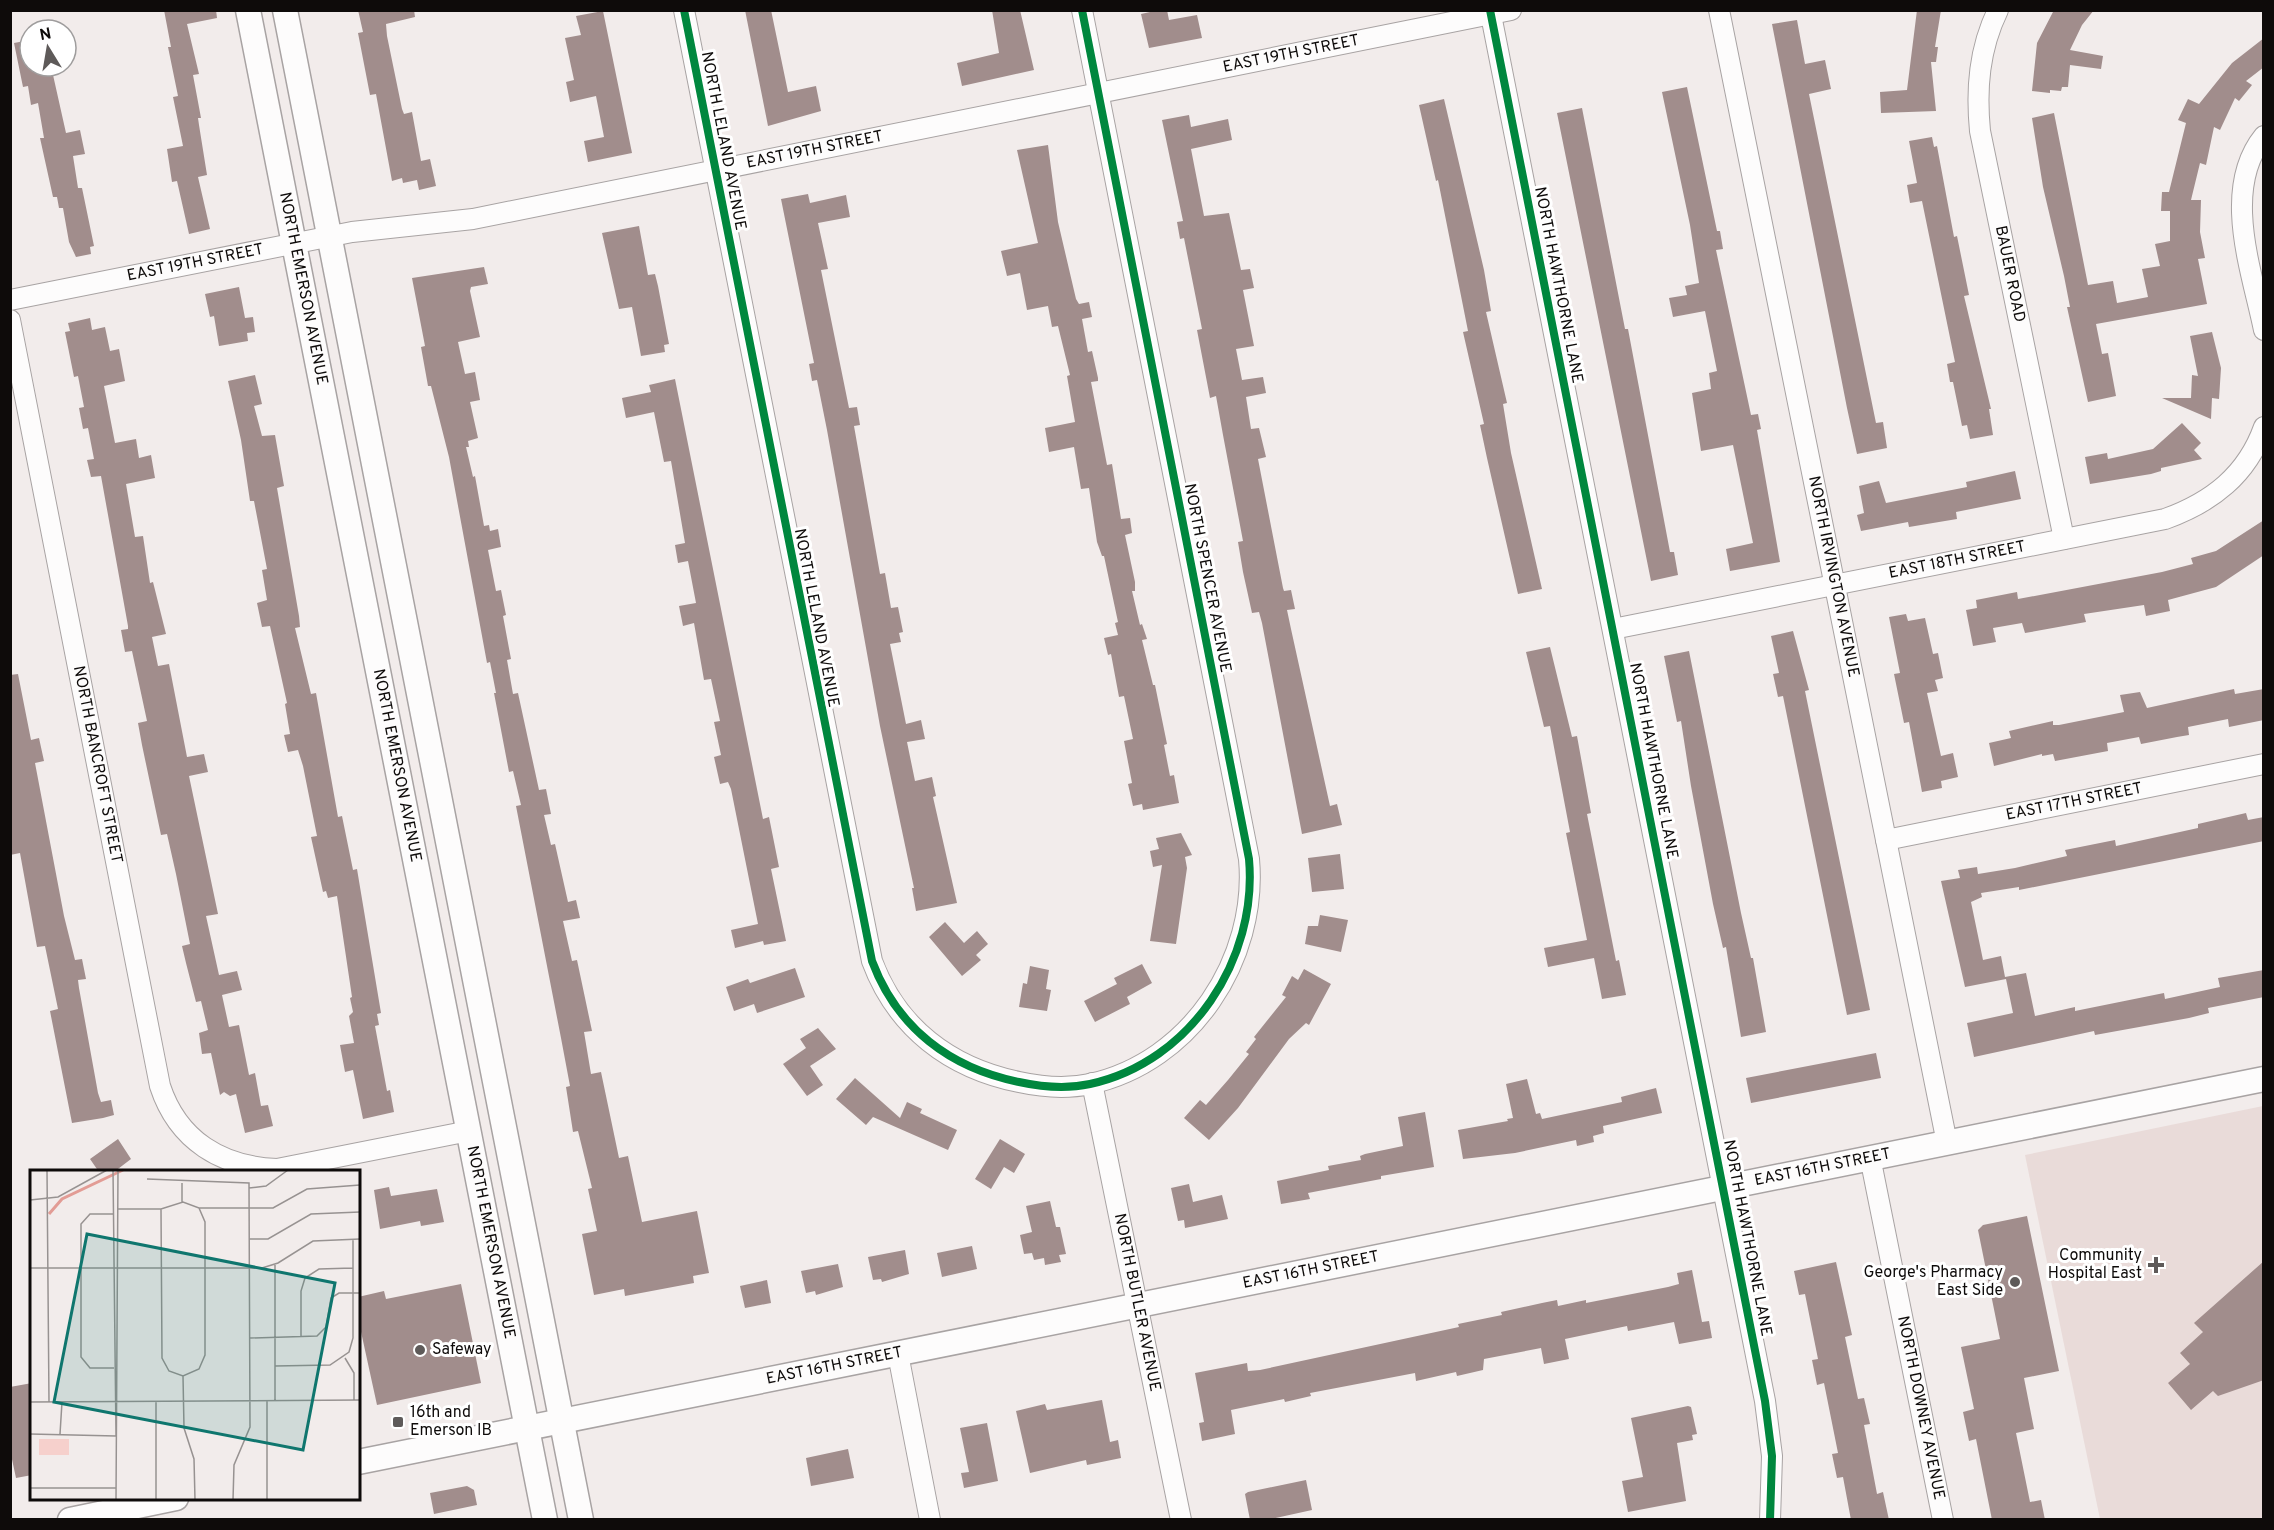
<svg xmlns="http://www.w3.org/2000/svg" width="2274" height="1530" font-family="Overpass,sans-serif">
<rect width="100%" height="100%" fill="#f2eceb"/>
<path fill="#e9dbd9" d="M2263,1106V1519H2100L2025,1155Z"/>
<path fill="#a18d8c" d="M164,10H216L217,18L187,24L199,74L193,75L201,118H198L199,125L207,175L198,177L210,229L189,234L177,181L172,182L167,149L183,146L173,97L178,96L168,47H171Z
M358,10H414L415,17L386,24L387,36L402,109L404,114L412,112L421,161L430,159L436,186L419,190L417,180L403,183L402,178L392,181L376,94L370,95L358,33L363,32Z
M745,10H771L788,92L816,86L821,111L768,126Z
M992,10H1020L1034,70L962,86L957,63L999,53Z
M1159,10H1167L1169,20L1197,15L1202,38L1149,48L1141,14Z
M1917,10H1941L1935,47H1938L1936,62H1931L1936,111L1881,113L1880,92L1907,90Z
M2054,10H2094L2082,25L2070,50L2103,56L2101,69L2070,65L2068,87H2062L2061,91L2050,90V93L2032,91L2037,43Z
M603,11L632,153L588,162L584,141L604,137L596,96L570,102L566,82L574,80L565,38L581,35L576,16Z
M1797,20L1805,64L1825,60L1831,89L1809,94L1876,423L1883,422L1887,448L1857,454L1847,408L1772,24Z
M2264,38V67L2246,81L2252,85L2239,101L2235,98L2220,130L2214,127L2206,165L2200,163L2191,200H2201L2200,232L2205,258L2198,259L2207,304L2096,324L2102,354L2108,353L2116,396L2088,402L2067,307H2070L2064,276L2043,187L2032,118L2054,113L2088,285L2113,281L2117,303L2148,297L2142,269L2160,266L2155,244L2170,241V211H2161L2162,192H2169L2186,123L2178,120L2188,99L2199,104L2232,63Z
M30,40V66H51L66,133L80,130L85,154L73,156L78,188H82L94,246L90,247L91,254L76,257L69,242L63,208H59L57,197H53L40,138H44L38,103L31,105L28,86L23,87L14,43Z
M1687,87L1717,231H1720L1723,249L1716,250L1751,415L1758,414L1761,429L1757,430L1780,562L1730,571L1726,549L1753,543L1733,445L1701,451L1692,393L1711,389L1709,373L1717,371L1705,311L1673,317L1669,298L1687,295L1685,286L1699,283L1690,225L1662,92Z
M1444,99L1484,270L1491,311L1486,312L1507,403L1503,404L1511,453L1542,589L1518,594L1487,458L1480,425L1484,424L1463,332L1468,331L1438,180L1436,181L1419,105Z
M1582,108L1625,329H1628L1670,552H1674L1678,575L1651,581L1557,113Z
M1189,115L1191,127L1228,119L1232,140L1191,149L1204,216L1229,213L1241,270L1250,269L1254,288L1243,290L1254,346L1236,349L1242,380L1263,377L1266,393L1246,397L1251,429L1259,428L1266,457L1258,459L1283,588L1284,591L1291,590L1295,609L1287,610L1291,629L1330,806L1337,804L1342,825L1302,834L1262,623L1259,612L1252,613L1243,572L1238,542L1243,541L1223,435L1216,396L1210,398L1197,330L1202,329L1184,238L1180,239L1177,222L1183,221L1162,120Z
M1932,137L1934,147L1937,146L1954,237L1957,236L1969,295L1964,296L1991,409H1989L1993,435L1970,439L1967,425L1962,426L1953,382H1950L1947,364L1955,362L1922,201L1910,203L1907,185L1917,183L1909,141Z
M1048,145L1058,222L1076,299L1079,304L1089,302L1092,317L1082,319L1088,352L1092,351L1098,378V381L1091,382L1107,465L1112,464L1121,519L1130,518L1132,533L1125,535L1135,582V591H1132L1140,625L1142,624L1147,639L1142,640L1153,685H1155L1167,744L1164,745L1170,776L1174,775L1179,803L1143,810L1142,804L1133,806L1128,784L1132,783L1124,741L1133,739L1124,696L1119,697L1111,654L1108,655L1104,638L1118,635L1115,623L1118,622L1104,556H1102L1097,542L1089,488L1081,489L1074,447L1049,452L1045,428L1075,422L1067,376L1070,375L1058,326L1052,327L1048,306L1027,310L1020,273L1007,276L1001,251L1038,243L1017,150Z
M808,194L810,203L846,195L850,217L818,223L828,269L821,270L849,408L857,407L860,425L854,426L880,574L885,573L891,608L898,607L903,632L899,633L901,642L890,644L906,724L921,720L925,739L907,742L915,781L932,777L936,796L933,797L957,903L916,911L912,888H914L880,726L827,430L817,380L812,381L809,364L814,363L781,199Z
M639,226L648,275L655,274L658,286L669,344L664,345L665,352L641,356L632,307L619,309L602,233Z
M484,267L488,284L471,287L470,291L480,337L458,342L465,374L475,372L480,400L470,402L478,438L468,441L469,447H466L473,477L475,476L484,526L489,525L490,531L498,529L501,547L488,550L496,591L501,590L506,615L503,616L511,659L507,660L513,694L518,693L539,790L546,789L551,814L544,815L551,845L555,844L568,902L576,900L580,918L563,921L572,961L577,960L592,1031L584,1032L591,1074L601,1072L619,1158L628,1156L642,1222L697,1211L709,1273L693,1276L694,1283L625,1296L624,1289L594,1295L582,1234L597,1231L588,1189L592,1188L578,1131L573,1132L566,1087L570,1086L561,1038L516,806L521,805L513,771L509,772L494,693H496L490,662L487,663L449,457L431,386H428L421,347L425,346L412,278Z
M239,287L245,318L253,317L255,332L247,333L248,341L219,346L214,316L210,317L205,294Z
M90,318L92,330L105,327L110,351L119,349L125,381L104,386L115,443L136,439L139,458L151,455L155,478L126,484L135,537L143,536L150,583L153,582L166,634L152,637L158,666L169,664L187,757L204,754L208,772L189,776L218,914L206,916L219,975L237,971L242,990L222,995L229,1027L239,1025L249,1075L255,1073L261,1106L268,1105L273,1126L245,1133L236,1094L230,1096L224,1092L220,1095L211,1053L202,1054L199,1033L208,1030L201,1001L196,1002L186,963L182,946L190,944L176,874L167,834L161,835L142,745L138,723L147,721L132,651L125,652L121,630L128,629V626L101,476L91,477L87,460L94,459L88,428L83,429L79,408L84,407L78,376L74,377L65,332L70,331L68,323Z
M2212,332L2221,368L2219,399L2212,398L2211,419L2162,398H2191L2192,375L2198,376L2190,336Z
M255,375L262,404L254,406L262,436L275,435L284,486L277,488L299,616L300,627L295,628L311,694L316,693L338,817L342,816L353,870L357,869L381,1013L377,1014L379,1025L375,1026L387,1091L390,1090L394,1112L363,1119L353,1070L345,1072L340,1045L354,1043L349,1016L353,1012L350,998L352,997L337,896L328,898L326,891L323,892L311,837L317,836L303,766L298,750L288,752L284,735L290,734L285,704L287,703L270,626L262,627L257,603L267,600L262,570L267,569L254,501H250L241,440L228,381Z
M675,379L763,819L769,817L779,867L771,869L786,941L764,945L763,941L735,948L731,930L758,924L731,789L728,782L720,784L714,757L721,755L714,722L720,721L711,679L704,680L694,623L683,626L679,606L696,603L688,561L678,563L675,545L685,543L671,461L664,462L654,412L626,418L622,398L651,392L649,385Z
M2182,423L2201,443L2194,450L2202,459L2161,468V471L2151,474L2090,484L2085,457L2107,453L2108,459L2153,449Z
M2015,471L2021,499L1956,512L1957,519L1909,527L1908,522L1861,531L1857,515L1864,513L1859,486L1879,481L1886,503L1967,487L1966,482Z
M2264,520V555L2216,587L2168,600L2170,611L2146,616L2144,605L2084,614L2086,622L2025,633L2022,623L1993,628L1996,642L1973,646L1966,610L1977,608L1976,600L2017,592L2018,599L2162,572L2193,564L2191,558L2216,551Z
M1906,614L1908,621L1925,618L1933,654L1938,653L1943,678L1935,680L1938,691L1927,693L1941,756L1953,753L1958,777L1941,781L1942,788L1922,792L1909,722L1904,723L1894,674L1900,673L1889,617Z
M1793,631L1809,690L1805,691L1870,1010L1847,1015L1783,696L1778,697L1773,674L1779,673L1771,636Z
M1550,647L1572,737L1577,736L1591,813L1587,814L1616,961L1619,960L1626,995L1602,999L1594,958L1548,967L1544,948L1587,940L1566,833L1570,832L1550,726L1544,727L1526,652Z
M1689,651L1741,913L1751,958H1753L1766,1032L1741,1037L1726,947L1723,948L1713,904L1691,786L1681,721L1677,722L1664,656Z
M18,674L31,740L39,738L44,761L35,763L64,916L75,960L82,959L86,979L78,980L79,988L98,1093L101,1102L111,1100L114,1115L103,1118L72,1123L50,1011L58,1009L45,946L37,947L20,853L10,855V675Z
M2234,689L2235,694L2264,689V720L2229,727L2228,719L2188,727L2189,735L2177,737L2141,744L2139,737L2107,743L2108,751L2055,761L2053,754L2042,756V754L1994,766L1989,743L2011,738L2009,731L2053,721V725H2059L2124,712L2120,695L2140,692L2147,708Z
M2246,813L2248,820L2264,817V841L2019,890V887L1981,893L1982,897L1971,902L1983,960L2001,956L2005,977L2026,973L2035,1016L2075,1007V1011L2164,993L2165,999L2220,987L2218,978L2264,970V997L2208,1008L2209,1013L2189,1018L2095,1035L2094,1031L1974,1057L1967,1023L2013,1013L2006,979L1965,987L1941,881L1960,878L1958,870L1977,867L1978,874L2015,868L2067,856L2065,850L2115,840L2116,846L2198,828V824Z
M1181,833L1192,855L1185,857L1187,868L1176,944L1150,941L1162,865L1153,867L1150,851L1159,849L1156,838Z
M1340,854L1344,889L1312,892L1308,858Z
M1320,915L1348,920L1341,952L1305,944L1308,926H1318Z
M945,922L964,943L977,931L988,944L976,955L981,960L962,976L929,937Z
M1142,964L1152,983L1127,997L1130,1004L1095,1022L1084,1001L1117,984L1114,978Z
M1030,966L1049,970L1046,989L1051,990L1047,1011L1019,1007L1023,983L1027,984Z
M795,968L805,997L757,1013L754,1004L734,1011L726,987L748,979L750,983Z
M1304,969L1331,984L1309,1025L1306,1023L1289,1039L1238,1108L1209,1140L1184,1118L1200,1100L1206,1105L1228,1080L1249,1054L1246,1052L1256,1039L1254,1037L1286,997L1282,995L1292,976L1298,980Z
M818,1028L836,1049L810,1066L823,1085L807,1096L783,1064L806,1048L800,1039Z
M1876,1053L1881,1078L1751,1103L1746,1078Z
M855,1078L900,1118L907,1102L922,1109L920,1113L957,1130L948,1150L873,1117L866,1125L836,1099Z
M1527,1079L1536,1114L1540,1113L1542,1119L1622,1102L1621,1097L1656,1088L1662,1113L1603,1126L1604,1133L1593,1136L1594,1142L1577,1146L1576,1140L1515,1153L1463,1159L1458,1130L1508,1121L1507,1119L1513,1118L1506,1084Z
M1425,1112L1434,1167L1381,1176V1179L1308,1193L1310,1199L1281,1204L1277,1181L1329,1170L1328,1166L1361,1160L1360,1156L1365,1154L1403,1146L1398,1117Z
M118,1139L131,1159L114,1172H99L90,1159Z
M1000,1139L1025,1154L1014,1173L1004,1167L991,1189L975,1179Z
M1189,1184L1193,1202L1222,1195L1228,1219L1185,1228L1184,1220L1178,1221L1171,1188Z
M389,1187L391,1196L437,1189L444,1222L421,1226L420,1221L380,1229L374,1190Z
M1050,1201L1056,1227H1060L1066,1254L1059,1255L1061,1262L1045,1265L1044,1258L1034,1260L1032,1253L1024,1254L1020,1235L1032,1232L1026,1206Z
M2027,1216L2059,1371L2024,1378L2034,1429L2016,1433L2030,1502L2041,1500L2045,1520H1992L1976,1439L1969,1441L1963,1412L1974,1409L1961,1347L2000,1339L1978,1230L1983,1225Z
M972,1246L977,1269L942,1277L937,1253Z
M905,1250L909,1274L882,1282L881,1279L873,1280L868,1257Z
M2264,1261V1380L2218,1396L2213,1391L2191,1410L2168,1383L2190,1364L2180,1353L2203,1332L2194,1323Z
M1836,1262L1852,1335L1845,1337L1858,1399L1864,1398L1870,1424L1864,1425L1877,1494L1883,1492L1889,1520H1851L1843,1477L1837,1478L1832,1454L1838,1453L1824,1383L1817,1385L1812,1360L1818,1359L1805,1294L1799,1295L1794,1271Z
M838,1264L843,1287L816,1295L815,1291L806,1293L801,1271Z
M1692,1270L1702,1322L1709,1321L1712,1338L1679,1344L1674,1322L1628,1331L1627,1326L1565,1339L1569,1359L1544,1364L1541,1348L1484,1359L1483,1370L1457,1376L1456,1372L1416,1381L1415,1373L1310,1393L1311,1396L1285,1402L1284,1399L1231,1410L1235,1434L1202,1441L1199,1423L1204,1422L1195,1373L1247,1363L1248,1371L1260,1370L1459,1327L1458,1324L1502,1315L1501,1312L1542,1303L1557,1300L1558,1306L1586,1300V1303L1668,1287L1679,1284L1677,1273Z
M767,1280L771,1303L745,1308L740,1286Z
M461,1284L481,1383L377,1405L358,1318V1297L384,1291L386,1299Z
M32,1383V1475L16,1478L10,1450V1387Z
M1102,1400L1110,1442L1118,1440L1121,1458L1087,1465L1086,1460L1030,1473L1016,1411L1045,1404L1047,1410Z
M1688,1406L1691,1407L1697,1434L1692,1435L1693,1440L1677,1443L1686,1501L1628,1512L1622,1481L1643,1477L1631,1418Z
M987,1423L998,1481L964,1488L961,1473L969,1472L960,1428Z
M848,1449L854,1478L811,1486L806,1458Z
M1306,1480L1312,1510L1267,1520H1250L1245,1494L1248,1492Z
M467,1486L474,1490L477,1505L434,1514L430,1493Z"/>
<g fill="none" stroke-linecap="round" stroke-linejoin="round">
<defs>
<g id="minor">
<path d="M684,10L872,961C897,1028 950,1068 1019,1082C1042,1087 1067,1089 1090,1084C1191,1062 1258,959 1249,859L1082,10"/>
<path d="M1490,10L1765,1401L1772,1456L1770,1520"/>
<path id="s1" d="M1719,10L1947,1143"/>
<path id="s2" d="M1998,10C1979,49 1976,89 1980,131L2064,539"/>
<path d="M2264,136C2221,189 2252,271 2264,330"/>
<path id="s3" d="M10,300L352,232L473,219L1511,10"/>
<path id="s4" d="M10,320L160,1086C178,1141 222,1167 277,1169L469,1131"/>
<path id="s5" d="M1613,629L2165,519C2212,502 2247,475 2264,427"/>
<path id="s6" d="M1886,840L2264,764"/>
<path id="s7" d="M1092,1083L1181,1520"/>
<path id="s8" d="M1870,1157L1943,1520"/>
<path d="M898,1354L930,1520"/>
</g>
<g id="major">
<path id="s9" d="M248,10L545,1520"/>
<path d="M285,10L581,1520"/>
<path id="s10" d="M358,1462L2264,1079"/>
<path d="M70,1520L176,1498"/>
</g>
</defs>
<use href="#minor" stroke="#a8a3a3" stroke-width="22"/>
<use href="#major" stroke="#a8a3a3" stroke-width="27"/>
<use href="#minor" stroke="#fdfcfc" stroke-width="20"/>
<use href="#major" stroke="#fdfcfc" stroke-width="24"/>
<defs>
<path id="cycleway" d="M684,10L872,961C897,1028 950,1068 1019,1082C1042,1087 1067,1089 1090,1084C1191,1062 1258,959 1249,859L1082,10
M1490,10L1765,1401L1772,1456L1770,1520"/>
</defs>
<use href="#cycleway" stroke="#fff" stroke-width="11"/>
<use href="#cycleway" stroke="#00873e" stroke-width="8"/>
</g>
<g fill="#5e5a59" stroke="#fff" stroke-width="2">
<path d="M2153 1256h6v6h6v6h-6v6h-6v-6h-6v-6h6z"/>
<circle cx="2015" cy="1282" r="6"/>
<circle cx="420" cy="1350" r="6"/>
<rect x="392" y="1416" width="12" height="12" rx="3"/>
</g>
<g text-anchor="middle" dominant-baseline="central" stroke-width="6" stroke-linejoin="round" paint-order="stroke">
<g font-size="16" fill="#0e0b0a" stroke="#fff">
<text stroke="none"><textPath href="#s3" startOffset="1305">EAST 19TH STREET</textPath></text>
<text transform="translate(723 141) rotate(79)">NORTH LELAND AVENUE</text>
<text stroke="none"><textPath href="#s3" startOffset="819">EAST 19TH STREET</textPath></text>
<text stroke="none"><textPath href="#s3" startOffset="189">EAST 19TH STREET</textPath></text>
<text stroke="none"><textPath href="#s2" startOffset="270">BAUER ROAD</textPath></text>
<text transform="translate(1558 285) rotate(79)">NORTH HAWTHORNE LANE</text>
<text stroke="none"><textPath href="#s9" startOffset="284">NORTH EMERSON AVENUE</textPath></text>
<text stroke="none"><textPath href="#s5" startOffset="351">EAST 18TH STREET</textPath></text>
<text stroke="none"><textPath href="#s1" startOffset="578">NORTH IRVINGTON AVENUE</textPath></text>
<text transform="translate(1207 578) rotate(79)">NORTH SPENCER AVENUE</text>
<text transform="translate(816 618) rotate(79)">NORTH LELAND AVENUE</text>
<text transform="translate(1653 761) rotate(79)">NORTH HAWTHORNE LANE</text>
<text stroke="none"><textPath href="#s4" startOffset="453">NORTH BANCROFT STREET</textPath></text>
<text stroke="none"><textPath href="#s9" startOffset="770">NORTH EMERSON AVENUE</textPath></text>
<text stroke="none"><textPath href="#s6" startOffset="192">EAST 17TH STREET</textPath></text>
<text stroke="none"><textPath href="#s10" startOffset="1494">EAST 16TH STREET</textPath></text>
<text transform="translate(1747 1238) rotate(79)">NORTH HAWTHORNE LANE</text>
<text stroke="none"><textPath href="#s9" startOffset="1256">NORTH EMERSON AVENUE</textPath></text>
<text stroke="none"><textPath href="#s10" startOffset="972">EAST 16TH STREET</textPath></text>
<text stroke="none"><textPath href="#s7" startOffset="224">NORTH BUTLER AVENUE</textPath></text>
<text stroke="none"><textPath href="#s10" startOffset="486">EAST 16TH STREET</textPath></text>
<text stroke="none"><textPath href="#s8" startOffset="256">NORTH DOWNEY AVENUE</textPath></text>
</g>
<g font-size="16" fill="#0e0b0a" stroke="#fff" text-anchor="end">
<text x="2142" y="1256">Community<tspan x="2142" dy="18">Hospital East</tspan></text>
<text x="2003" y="1273">George's Pharmacy<tspan x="2003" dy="18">East Side</tspan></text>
<text x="432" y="1350" text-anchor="start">Safeway</text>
<text x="410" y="1413" text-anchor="start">16th and<tspan x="410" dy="18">Emerson IB</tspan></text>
</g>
</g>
<g transform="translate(30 1170)">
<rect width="330" height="330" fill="#f2eceb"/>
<path d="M9,269H39V285H9Z" fill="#f6d0cc"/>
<path fill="none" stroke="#e29c95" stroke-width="3" d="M19,44L32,29L93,0"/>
<path fill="none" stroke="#979291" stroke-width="1.5" d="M17,0L19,232M83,0L86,266M117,9L219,13L220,257L204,295L203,330M219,18L236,16L258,0M0,30L28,27L77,0M152,32V13M88,39H131L153,32L169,38H243L277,19L330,15M131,39L132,188L139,201L153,206L169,199L175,185V52L169,38M83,44H60L51,54V187L60,198H84M219,69H238L281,44L330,42M245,95V231M0,98H232L248,93L283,71L330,69M271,167V121L275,108L289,99L323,98M220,168L287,166L296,157L301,128L309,123H330M315,188L324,203V230M245,196L300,195L319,182L323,168V69M153,206L154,258L164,289L165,330M237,231V330M0,232L330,230M126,232V330M0,264L86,266M30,264L32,232M0,318H86M86,330L88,0"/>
<path fill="#0f766e" fill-opacity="0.15" stroke="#0f766e" stroke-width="3" d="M57,64L305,113L273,280L24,232Z"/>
<rect width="330" height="330" fill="none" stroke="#0e0b0a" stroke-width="3"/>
</g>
<rect width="2274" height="1530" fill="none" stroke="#0e0b0a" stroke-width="24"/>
<g transform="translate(48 48) rotate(349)"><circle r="28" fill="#ffffff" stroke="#9f9d9d" stroke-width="1.5"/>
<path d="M0-4.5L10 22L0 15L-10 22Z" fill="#5e5a59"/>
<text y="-9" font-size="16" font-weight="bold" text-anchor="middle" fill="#0e0b0a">N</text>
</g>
</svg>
